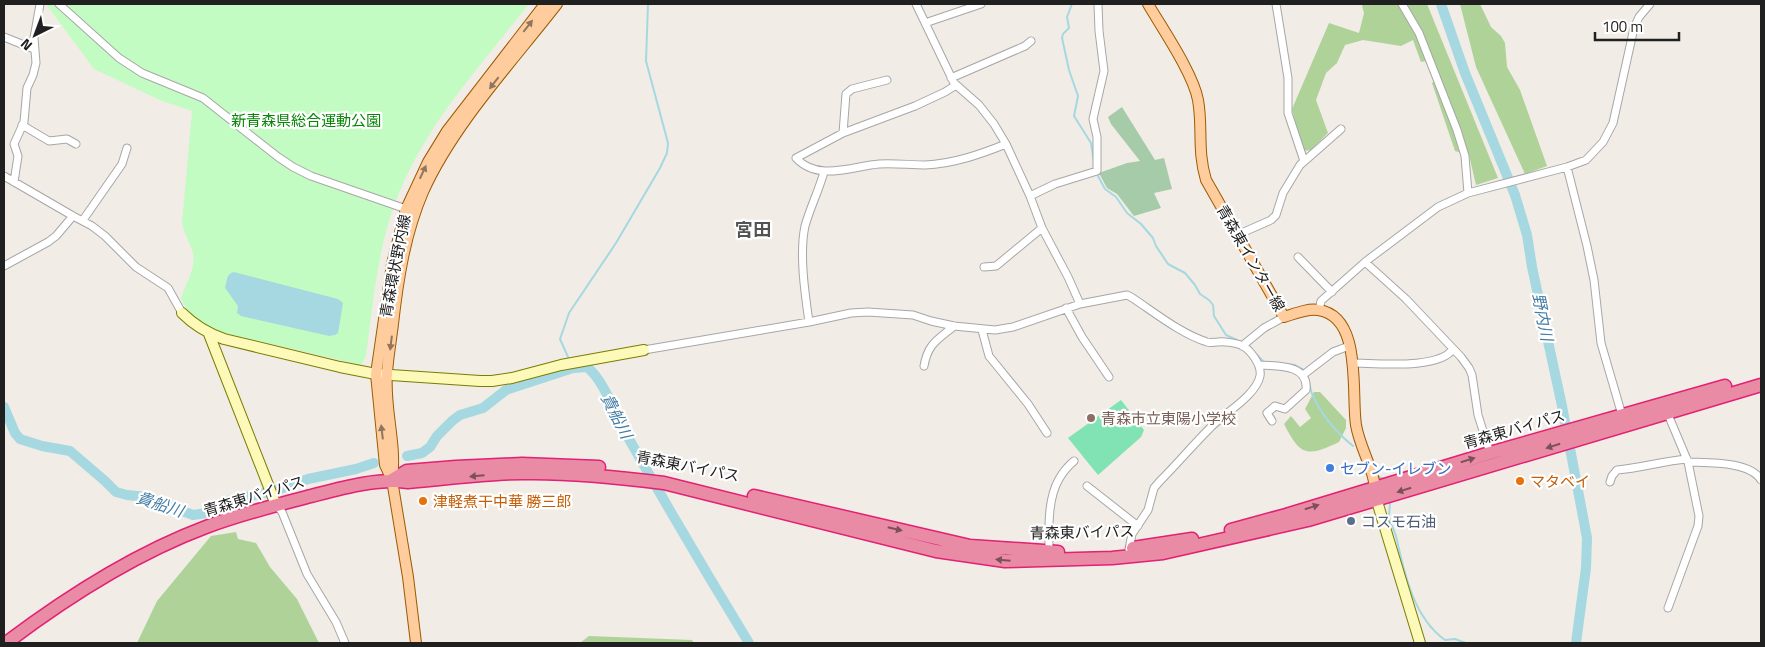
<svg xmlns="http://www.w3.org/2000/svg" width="1765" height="647" font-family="'Titillium Web','Noto Sans JP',sans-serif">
<rect width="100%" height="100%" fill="#f1ece6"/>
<path fill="#afd299" d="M1363,4H1397L1401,9L1411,4H1427L1498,178L1476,185L1469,155L1455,151L1432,83L1435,81L1426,61L1421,62L1413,40L1401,46L1363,40L1345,45L1337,63L1326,73L1316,100L1328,133L1311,150L1303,151L1292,109L1329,23L1359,33L1364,13L1362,6Z
M1460,4H1480L1491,27L1501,36L1505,43L1507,67L1520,90L1547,166L1525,174L1476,67Z
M1314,392H1320L1346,420V428L1339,442C1306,458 1300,455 1284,424L1291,416L1300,427L1311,418L1305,409Z
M236,532L238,539L256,543L270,567L297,599L319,643H137L157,601L211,536Z
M589,636L692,640L694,643H580Z"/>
<path fill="#a6cba8" d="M1122,107L1155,160L1164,158L1172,189L1154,193L1161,208L1134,216L1117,194L1107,188L1099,173L1127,163L1140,161L1111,124L1108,117Z"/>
<path fill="#c3fcc2" d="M46,4H529C476,71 414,137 389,221C376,265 372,311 366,356L361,365L215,331C200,322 187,314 181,298C186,283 196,268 193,253C190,242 184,234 182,223L192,111L162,101L94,69Z"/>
<path fill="#81e2b4" d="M1121,400L1144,430L1141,437L1098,475L1068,438Z"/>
<path fill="#a5d8e0" d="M234,272L338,299L343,303L338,333L335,335L329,336L241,316L237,313L238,306L225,288C227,281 226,274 234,272Z"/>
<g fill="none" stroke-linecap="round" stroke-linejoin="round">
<path stroke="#a5d8e0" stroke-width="2" d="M1072,4L1067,17L1069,28L1063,34L1062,38L1069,70L1078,96L1074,116L1091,143L1094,162
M1098,176L1105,189L1116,197L1127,213L1141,224L1153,238L1156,246L1168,264L1185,273L1195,285L1200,294L1209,300L1213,305L1214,316L1226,335L1237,340
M1249,345L1253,351
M1256,354L1264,362H1268
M568,357L560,339L569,313L616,243L660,168L667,153L668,143L646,61L648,4
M1285,364L1295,365L1304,370
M1307,375C1309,381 1310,388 1312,394C1321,414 1337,433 1353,446
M1379,477L1384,479
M1390,502C1390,507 1389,512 1389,517C1390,523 1394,530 1396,536C1404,572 1413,617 1445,640L1455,639L1466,643"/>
<path stroke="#a5d8e0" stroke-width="10" d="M1441,4L1465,73L1515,195L1527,235L1532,267L1562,406L1587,538L1586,568L1576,643
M4,407L15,433L20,439L42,446L70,451L105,481L116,492L127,495L146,497L193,515L207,513L228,501L277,490L308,479L356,469L374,463
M407,456L422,453L430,447L437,436L452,421L460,415L483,408L506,390L573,368L587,367C605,381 617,419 629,439C668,508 708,576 749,643"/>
<defs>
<path id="street" d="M59,4L119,58L142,73L203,98L278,157L293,167L311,176L409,210
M916,4L954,83L979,105L994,124L1006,144L1030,196L1042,228L1068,277L1080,304
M1276,4L1288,78V113L1304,161
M1402,4L1419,33L1457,130L1465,156L1468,193
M925,23L981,4
M4,37L34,49
M951,78L1025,46L1031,41
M956,85L945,92L915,106L843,133L796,158C818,182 853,166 879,164C895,163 910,165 925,165C953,164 981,154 1006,144
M22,125L49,141L67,139L76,144
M843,133L846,94L852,89L887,80
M1567,167L1587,246L1594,280L1601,343L1622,415
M4,176L73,216L92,226L105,236L136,267L168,288L182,313
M14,182L18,156L14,144L24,122L27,88L33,75L36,63L34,38L40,4
M1030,196L1055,184L1097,171V137L1093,119L1104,71L1099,31L1098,4
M83,220L122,164L127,148
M1237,235L1271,220L1276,215L1283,193L1300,165L1341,129
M1298,257L1332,292
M1365,262L1406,299L1461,357L1469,368L1472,375L1478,415L1490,453
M4,266L48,242L56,236L73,216
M984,267L996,266L1042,228
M1066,308L1082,337L1109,377
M1319,310L1321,301L1365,262L1438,207L1468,193L1567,167L1586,160L1603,142L1613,123L1634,28L1639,17L1650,4
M809,322C805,294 799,254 805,226C810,208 819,190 824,172
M982,330L989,356L1028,404L1047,433
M1242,346L1264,328L1284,317
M644,350L809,322L851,313L868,312L913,315L931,321L954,326L995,330L1013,327L1080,304L1127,295L1131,297C1154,312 1181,334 1207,342C1211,343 1214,342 1218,342C1224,341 1235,343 1241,345C1250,349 1262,365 1260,376C1256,396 1223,414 1210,428C1193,445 1177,464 1160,481L1154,488L1148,510L1132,534L1129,549
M1352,363C1376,363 1439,370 1453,349
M1259,365C1277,366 1309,364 1306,390L1285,409L1275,406L1267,413L1272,421
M924,366C928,343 938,340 954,326
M1303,375L1333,352L1349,346
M1667,412L1688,462L1699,516L1698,526L1668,608
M1688,462C1708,463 1750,461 1761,480
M1610,482L1612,476L1617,470C1641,468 1663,461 1687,459
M1087,486L1138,526
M276,505L282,512L307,574L336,622L345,643
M1049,552C1049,529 1047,500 1059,479C1063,472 1068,466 1074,461"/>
<path id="secondary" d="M182,313C195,326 207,333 224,339L340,367L376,374L480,381H492L512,378L561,365L644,350
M209,334L276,505
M1376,498L1420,643"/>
<path id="primary" d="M1148,4C1162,28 1193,73 1198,100C1203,128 1197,150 1206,180L1284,317C1294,314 1308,308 1318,310C1363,316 1351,393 1356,425C1360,449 1375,470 1376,495
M392,479C397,444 384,409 387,373C388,357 391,341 393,324C398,279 405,234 423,192C453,125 512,62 557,4
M416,643L408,577L392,480L385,465L376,374L392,264L406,209L428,162L447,131L545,4"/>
<path id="highway" d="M392,480L407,471L456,467L522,464L599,467
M754,496L970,546L1058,552
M1231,530L1286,515L1490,453L1725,386
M1133,548L1192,539
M6,643C67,597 134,554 206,527C240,514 276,505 311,496C342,488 377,478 408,482C446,479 485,473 523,473C570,472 617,477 664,483L936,551L1005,561L1112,558L1163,553L1308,520L1761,385"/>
</defs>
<use href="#street" stroke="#a7a7a7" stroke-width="9"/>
<use href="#secondary" stroke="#7b7d01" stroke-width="12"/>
<use href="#primary" stroke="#9c5a00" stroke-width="12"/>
<use href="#highway" stroke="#e22074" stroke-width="15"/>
<use href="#street" stroke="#fff" stroke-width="7"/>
<use href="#secondary" stroke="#fcf9b9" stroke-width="10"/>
<use href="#primary" stroke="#ffcc9d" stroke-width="10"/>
<use href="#highway" stroke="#ea8ba5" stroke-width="12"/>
</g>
<defs><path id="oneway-solid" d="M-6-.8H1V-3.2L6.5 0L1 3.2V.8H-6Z" transform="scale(1.25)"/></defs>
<g fill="#90765e">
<use href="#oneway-solid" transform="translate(528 26) rotate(-52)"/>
<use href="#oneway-solid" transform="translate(494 83) rotate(128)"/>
<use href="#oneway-solid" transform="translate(423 172) rotate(-65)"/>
<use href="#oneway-solid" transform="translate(391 343) rotate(97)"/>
<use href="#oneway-solid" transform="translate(382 432) rotate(-97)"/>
</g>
<g fill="#7b505c">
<use href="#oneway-solid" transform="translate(1553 446) rotate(163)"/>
<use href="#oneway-solid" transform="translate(1468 460) rotate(-17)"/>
<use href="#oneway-solid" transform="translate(477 476) rotate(175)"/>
<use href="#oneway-solid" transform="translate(1404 490) rotate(163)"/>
<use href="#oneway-solid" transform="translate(1312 507) rotate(-17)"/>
<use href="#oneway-solid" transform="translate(895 529) rotate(13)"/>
<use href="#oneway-solid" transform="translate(1003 560) rotate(-175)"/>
</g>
<circle fill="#8d6e63" stroke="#fff" stroke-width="2" cx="1091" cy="418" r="5"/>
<circle fill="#3f7fe0" stroke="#fff" stroke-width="2" cx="1330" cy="468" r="5"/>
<g fill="#e8710a" stroke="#fff" stroke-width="2">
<circle cx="1520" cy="481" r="5"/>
<circle cx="423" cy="501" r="5"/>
</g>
<circle fill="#5c6f8a" stroke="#fff" stroke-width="2" cx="1351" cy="521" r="5"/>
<g text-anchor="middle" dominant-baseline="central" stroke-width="4.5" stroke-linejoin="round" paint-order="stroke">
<g font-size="15" fill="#088407" stroke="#fff">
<text x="306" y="120">新青森県総合運動公園</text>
</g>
<g font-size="15" fill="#202020" stroke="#fff">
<text transform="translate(1251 258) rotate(60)">青森東インター線</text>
<text transform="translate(395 266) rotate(-79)">青森環状野内線</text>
<text transform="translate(1514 429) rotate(-16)">青森東バイパス</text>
<text transform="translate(688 466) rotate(11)">青森東バイパス</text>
<text transform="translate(254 496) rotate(-17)">青森東バイパス</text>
<text transform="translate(1082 532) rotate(-1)">青森東バイパス</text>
</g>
<g font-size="15" fill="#785e54" stroke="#fff" text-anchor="start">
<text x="1101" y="418">青森市立東陽小学校</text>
</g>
<g font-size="15" fill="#366cbe" stroke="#fff" text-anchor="start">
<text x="1340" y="468">セブン-イレブン</text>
</g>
<g font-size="15" fill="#c56008" stroke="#fff" text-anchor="start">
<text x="1530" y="481">マタベイ</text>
<text x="433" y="501">津軽煮干中華 勝三郎</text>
</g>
<g font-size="15" fill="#4e5e75" stroke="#fff" text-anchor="start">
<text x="1361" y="521">コスモ石油</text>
</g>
<g font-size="16" font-style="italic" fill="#427ca4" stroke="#fff">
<text transform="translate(1543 317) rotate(79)">野内川</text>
<text transform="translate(617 416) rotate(63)">貴船川</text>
<text transform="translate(160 504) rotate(18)">貴船川</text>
</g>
<g font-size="18" font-weight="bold" fill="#535353" stroke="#fff">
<text x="753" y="229">宮田</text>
</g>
</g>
<rect width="1765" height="647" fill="none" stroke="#202020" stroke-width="10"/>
<g transform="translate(35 35) rotate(222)" stroke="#ffffff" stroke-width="4" paint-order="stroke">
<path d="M0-4L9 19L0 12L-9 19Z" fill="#202020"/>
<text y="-8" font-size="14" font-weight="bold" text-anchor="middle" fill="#202020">N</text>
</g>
<path d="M1595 32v8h84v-8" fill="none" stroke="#202020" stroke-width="2.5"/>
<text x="1602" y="32" font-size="15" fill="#202020" stroke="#ffffff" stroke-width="4" paint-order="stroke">100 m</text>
</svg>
